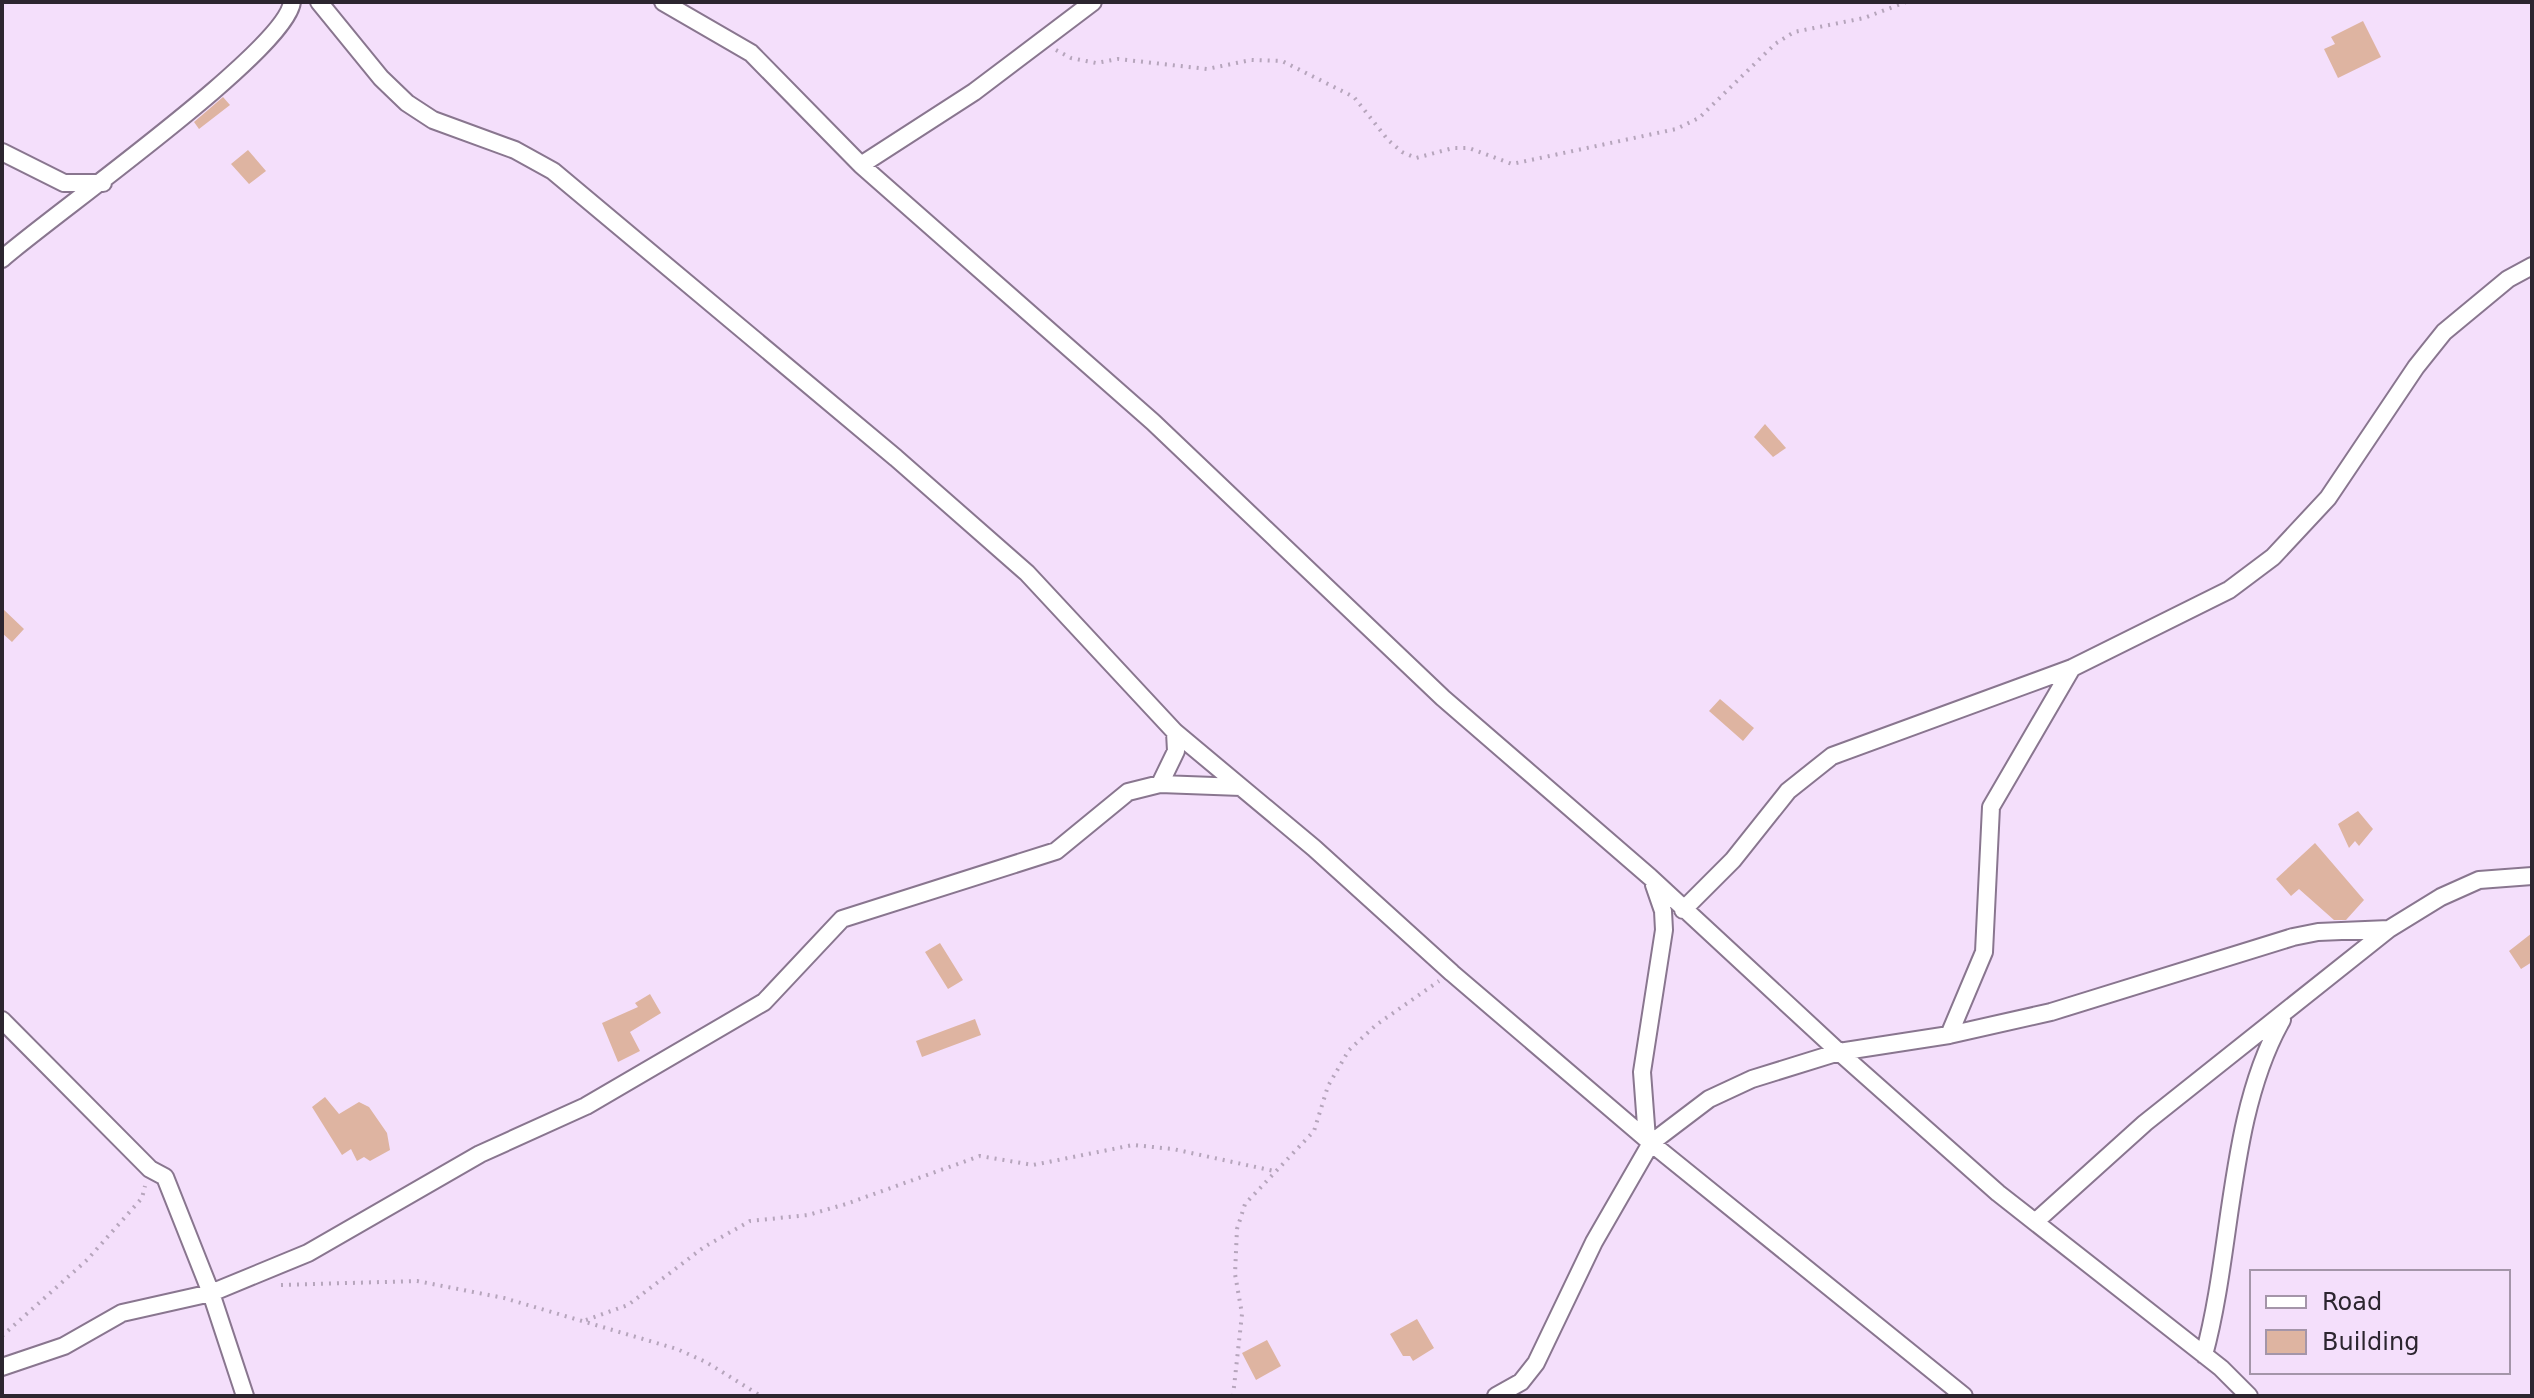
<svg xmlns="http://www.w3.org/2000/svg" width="2534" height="1398" font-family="'DejaVu Sans',sans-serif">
<rect width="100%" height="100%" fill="#f4dffb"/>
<path fill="#deb4a1" d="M2363,21L2381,57L2338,78L2324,49L2335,44L2331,37Z
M223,97L230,105L199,129L194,122Z
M248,150L266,171L249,184L231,164Z
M1765,424L1786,448L1773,457L1754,437Z
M2,608L24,629L12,642L2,633Z
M1720,699L1754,728L1743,741L1709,711Z
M2358,811L2373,829L2359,846L2355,841L2349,848L2338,824Z
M2315,843L2364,900L2346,920H2334L2299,889L2291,896L2276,879Z
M2532,933V962L2521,969L2509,951Z
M940,943L963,980L948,989L925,952Z
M650,994L661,1013L630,1032L640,1051L618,1062L602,1023L638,1007L635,1003Z
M975,1019L981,1035L922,1057L916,1041Z
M325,1097L339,1114L359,1102L369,1107L387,1133L390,1150L370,1161L364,1157L357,1161L351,1149L342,1155L312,1107Z
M1417,1319L1434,1348L1413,1361L1410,1356H1403L1390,1334Z
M1267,1340L1281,1366L1256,1380L1242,1353Z"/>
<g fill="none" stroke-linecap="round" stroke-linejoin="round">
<defs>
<path id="street" d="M319,2L381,78L407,103L433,120L515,150L553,171L896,458L1027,573L1175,732L1314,848L1452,973L1651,1143L1964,1396
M663,2L751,53L861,165L1153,422L1443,698L1650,877L1839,1052L1998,1193L2221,1368L2249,1396
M2,152L64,183H103
M861,165L974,92L1093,2
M2,259C49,217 286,51 292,2
M1160,784L1241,787
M1683,910L1733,860L1788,791L1832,756L2072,668L2229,590L2273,557L2328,498L2416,367L2444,332L2508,279L2532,266
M2,1020L150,1169L165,1177L211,1293L245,1396
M1949,1035L1984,952L1991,807L2072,668
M1647,1139L1642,1072L1664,930L1663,911L1654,885
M2035,1222L2145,1123L2389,929L2441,897L2479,880L2532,876
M2204,1355C2233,1249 2228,1115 2282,1020
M2,1367L64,1346L122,1313L211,1293L308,1253L480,1154L586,1106L764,1002L842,919L1056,851L1128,792L1160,784L1176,751L1175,732
M1496,1396L1521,1382L1536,1363L1594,1242L1651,1143L1709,1099L1752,1079L1839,1052L1949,1035L2051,1012L2293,937L2318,932L2389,929"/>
</defs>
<use href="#street" stroke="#89768f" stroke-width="20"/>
<path stroke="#b6a5bc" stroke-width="4" stroke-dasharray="2 6" stroke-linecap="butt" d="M2057,2H2078
M1056,50L1071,58L1096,63L1118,59L1207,69L1251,60L1282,61L1354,97L1388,140L1402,152L1416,158L1453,148H1469L1512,164L1676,129L1699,118L1775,44L1794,32L1864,18L1906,2
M281,1285L417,1281L504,1298L677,1349L706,1362L761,1396
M586,1320L628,1305L704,1247L750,1221L808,1215L846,1204L980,1156L1033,1165L1133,1145L1173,1149L1274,1171
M2,1336L87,1260L142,1198L145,1186
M1233,1396L1242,1314L1235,1274L1237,1229L1245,1204L1314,1131L1328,1086L1349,1050L1376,1025L1439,981"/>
<use href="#street" stroke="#fff" stroke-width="16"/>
</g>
<rect width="2534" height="1398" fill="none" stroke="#2c252f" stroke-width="8"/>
<rect x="2250" y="1270" width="260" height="104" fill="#f4dffb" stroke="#a495a9" stroke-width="2"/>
<rect x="2266" y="1296" width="40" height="12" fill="#ffffff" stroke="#a495a9" stroke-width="2"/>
<text x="2322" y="1310" font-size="24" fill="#2c252f">Road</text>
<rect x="2266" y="1330" width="40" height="24" fill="#deb4a1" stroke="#a495a9" stroke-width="2"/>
<text x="2322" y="1350" font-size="24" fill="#2c252f">Building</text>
</svg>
